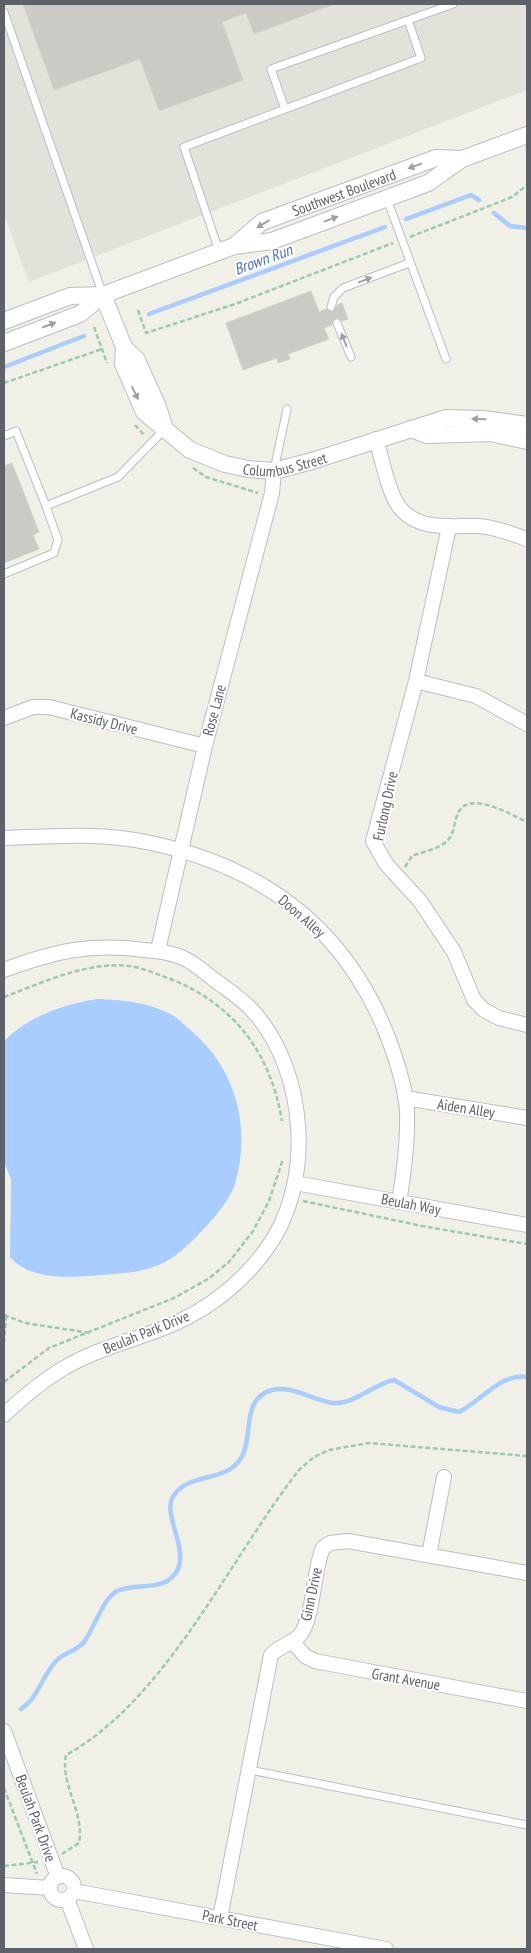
<svg xmlns="http://www.w3.org/2000/svg" width="531" height="1953" font-family="'PT Sans Narrow',sans-serif">
<rect width="100%" height="100%" fill="#f1f0e7"/>
<path fill="#e2e2db" d="M4,4H527V90L29,282L4,215Z"/>
<path fill="#a9cdff" d="M97,999C122,1000 148,1002 170,1014C177,1017 182,1023 188,1028C235,1066 252,1125 235,1184C229,1202 211,1222 197,1236C188,1245 177,1256 165,1262C142,1274 114,1274 88,1276C62,1278 28,1278 10,1257L11,1179L4,1162V1041C30,1016 61,1005 97,999Z"/>
<g fill="none" stroke-linecap="round" stroke-linejoin="round">
<path stroke="#a9cdff" stroke-width="4.5" d="M494,213L510,226L527,228
M406,219L471,195L479,200
M149,314L385,227
M4,367L84,336
M21,1709C38,1698 42,1676 56,1661C63,1653 77,1651 84,1642C94,1629 103,1598 117,1591C136,1582 167,1593 178,1569C188,1546 161,1513 174,1495C190,1472 226,1483 241,1458C254,1439 240,1398 272,1390C293,1385 314,1401 334,1403C355,1404 374,1384 394,1380L439,1407L459,1412C480,1402 502,1372 527,1377"/>
</g>
<path fill="#cccac4" stroke="#d6d3c5" d="M23,4H332V5L254,34L246,13L222,22L243,80L159,111L140,59L54,90Z
M311,291L319,312L326,309L333,312L337,305L342,303L348,319L342,321L338,318H335L332,325L324,328L329,339L288,354L290,359L278,363L277,358L243,370L226,323Z
M12,463L39,532L33,535L39,549L4,563V466Z"/>
<g fill="none" stroke-linecap="round" stroke-linejoin="round">
<defs>
<path id="service" d="M4,12L103,295
M285,109L271,69L453,4
M387,199L446,359
M219,251L184,147L421,58L408,20
M331,307L334,297L343,288L409,263
M337,323L351,357
M4,436L16,431L46,506
M274,470L287,409
M4,574L54,553L58,540L46,506L118,477L165,429
M250,1770L527,1825"/>
<path id="minor" d="M376,439C382,458 388,493 400,508C419,532 453,525 479,526C495,527 512,534 527,539
M449,527L416,681L373,841L386,864L420,901L454,952L474,1000L484,1010L499,1018L527,1025
M416,681L476,696L527,724
M4,718L33,707H49L205,746
M4,838C53,836 102,832 151,843C262,867 345,928 387,1035C396,1058 405,1086 407,1111C408,1141 404,1172 399,1202
M158,950L205,746L272,493L274,471
M4,970C55,951 89,943 144,950C157,951 169,952 181,957C194,962 205,973 216,981C228,990 242,999 252,1010C308,1071 315,1186 265,1251C242,1282 212,1306 178,1322C141,1339 99,1347 64,1368C42,1381 22,1398 4,1415
M405,1098L527,1118
M295,1183L527,1225
M429,1555L444,1477
M292,1641L305,1656L315,1661L527,1701
M4,1731L58,1877
M50 1888a12 12 0 1 1 24 0a12 12 0 1 1-24 0Z
M4,1885L50,1888
M74,1891L386,1949
M67,1899L86,1949
M220,1918L271,1655C279,1646 292,1644 300,1635C314,1618 313,1570 323,1548L330,1543L348,1541L527,1573"/>
<g id="tertiary">
<path id="s1" d="M234,246L262,222L436,158L462,159"/>
<path d="M103,295L124,347L137,360L158,407L165,429"/>
<path d="M4,321L70,296L103,295L234,246L272,241L428,183L462,159L527,135"/>
<path d="M4,343L80,314L103,295"/>
<path id="s2" d="M124,347L123,364L144,412L190,450L225,464L248,469L274,471L312,461L446,418L483,419L527,425"/>
<path d="M411,429L427,435L491,433L527,441"/>
</g>
</defs>
<use href="#service" stroke="#bbbec3" stroke-width="9"/>
<use href="#minor" stroke="#bbbec3" stroke-width="16"/>
<use href="#tertiary" stroke="#bbbec3" stroke-width="18"/>
<path stroke="#9dc9b0" stroke-width="2.5" stroke-dasharray="5 2.5" stroke-linecap="butt" d="M410,237L512,197L527,185
M138,310L146,333L235,304L393,243
M94,327L107,363
M4,383L102,349
M135,425L145,436
M193,468L206,477L258,493
M405,867L412,856C422,852 440,849 448,840C455,833 454,820 459,811C471,791 512,815 527,822
M4,997C42,983 87,961 129,966C144,968 159,975 173,980C236,1006 271,1055 282,1121
M303,1201L422,1226L527,1244
M4,1315L25,1323L90,1333
M4,1343L6,1316
M4,1382L49,1348L174,1298L208,1279L229,1262L253,1231L269,1201L283,1159
M4,1788L37,1874
M62,1854L79,1843C85,1813 60,1785 66,1755C166,1700 230,1558 299,1470L314,1457L329,1450L369,1443L527,1456
M4,1866L38,1862"/>
<use href="#service" stroke="#fff" stroke-width="7"/>
<use href="#minor" stroke="#fff" stroke-width="14"/>
<use href="#tertiary" stroke="#fff" stroke-width="16"/>
</g>
<defs><path id="oneway-solid" d="M-6-.8H1V-3.2L6.5 0L1 3.2V.8H-6Z" transform="scale(1.25)"/></defs>
<g fill="#9ea0a4">
<use href="#oneway-solid" transform="translate(415 166) rotate(160)"/>
<use href="#oneway-solid" transform="translate(331 219) rotate(-20)"/>
<use href="#oneway-solid" transform="translate(263 224) rotate(149)"/>
<use href="#oneway-solid" transform="translate(365 280) rotate(-21)"/>
<use href="#oneway-solid" transform="translate(49 325) rotate(-21)"/>
<use href="#oneway-solid" transform="translate(344 340) rotate(-112)"/>
<use href="#oneway-solid" transform="translate(135 393) rotate(64)"/>
<use href="#oneway-solid" transform="translate(479 419) rotate(-178)"/>
</g>
<g text-anchor="middle" dominant-baseline="central" stroke-width="4" stroke-linejoin="round" paint-order="stroke">
<g font-size="15" fill="#5e6167" stroke="#fff">
<text stroke="none"><textPath href="#s1" startOffset="124">Southwest Boulevard</textPath></text>
<text stroke="none"><textPath href="#s2" startOffset="228">Columbus Street</textPath></text>
<text transform="translate(214 710) rotate(-75)">Rose Lane</text>
<text transform="translate(104 721) rotate(14)">Kassidy Drive</text>
<text transform="translate(385 806) rotate(-78)">Furlong Drive</text>
<text transform="translate(302 916) rotate(41)">Doon Alley</text>
<text transform="translate(466 1108) rotate(9)">Aiden Alley</text>
<text transform="translate(411 1204) rotate(11)">Beulah Way</text>
<text transform="translate(146 1332) rotate(-22)">Beulah Park Drive</text>
<text transform="translate(311 1594) rotate(-78)">Ginn Drive</text>
<text transform="translate(406 1679) rotate(10)">Grant Avenue</text>
<text transform="translate(36 1818) rotate(70)">Beulah Park Drive</text>
<text transform="translate(230 1920) rotate(11)">Park Street</text>
</g>
<g font-size="16" font-style="italic" fill="#4974c5" stroke="#fff">
<text transform="translate(263 259) rotate(-20)">Brown Run</text>
</g>
</g>
<rect width="531" height="1953" fill="none" stroke="#5e6167" stroke-width="10"/>
</svg>
